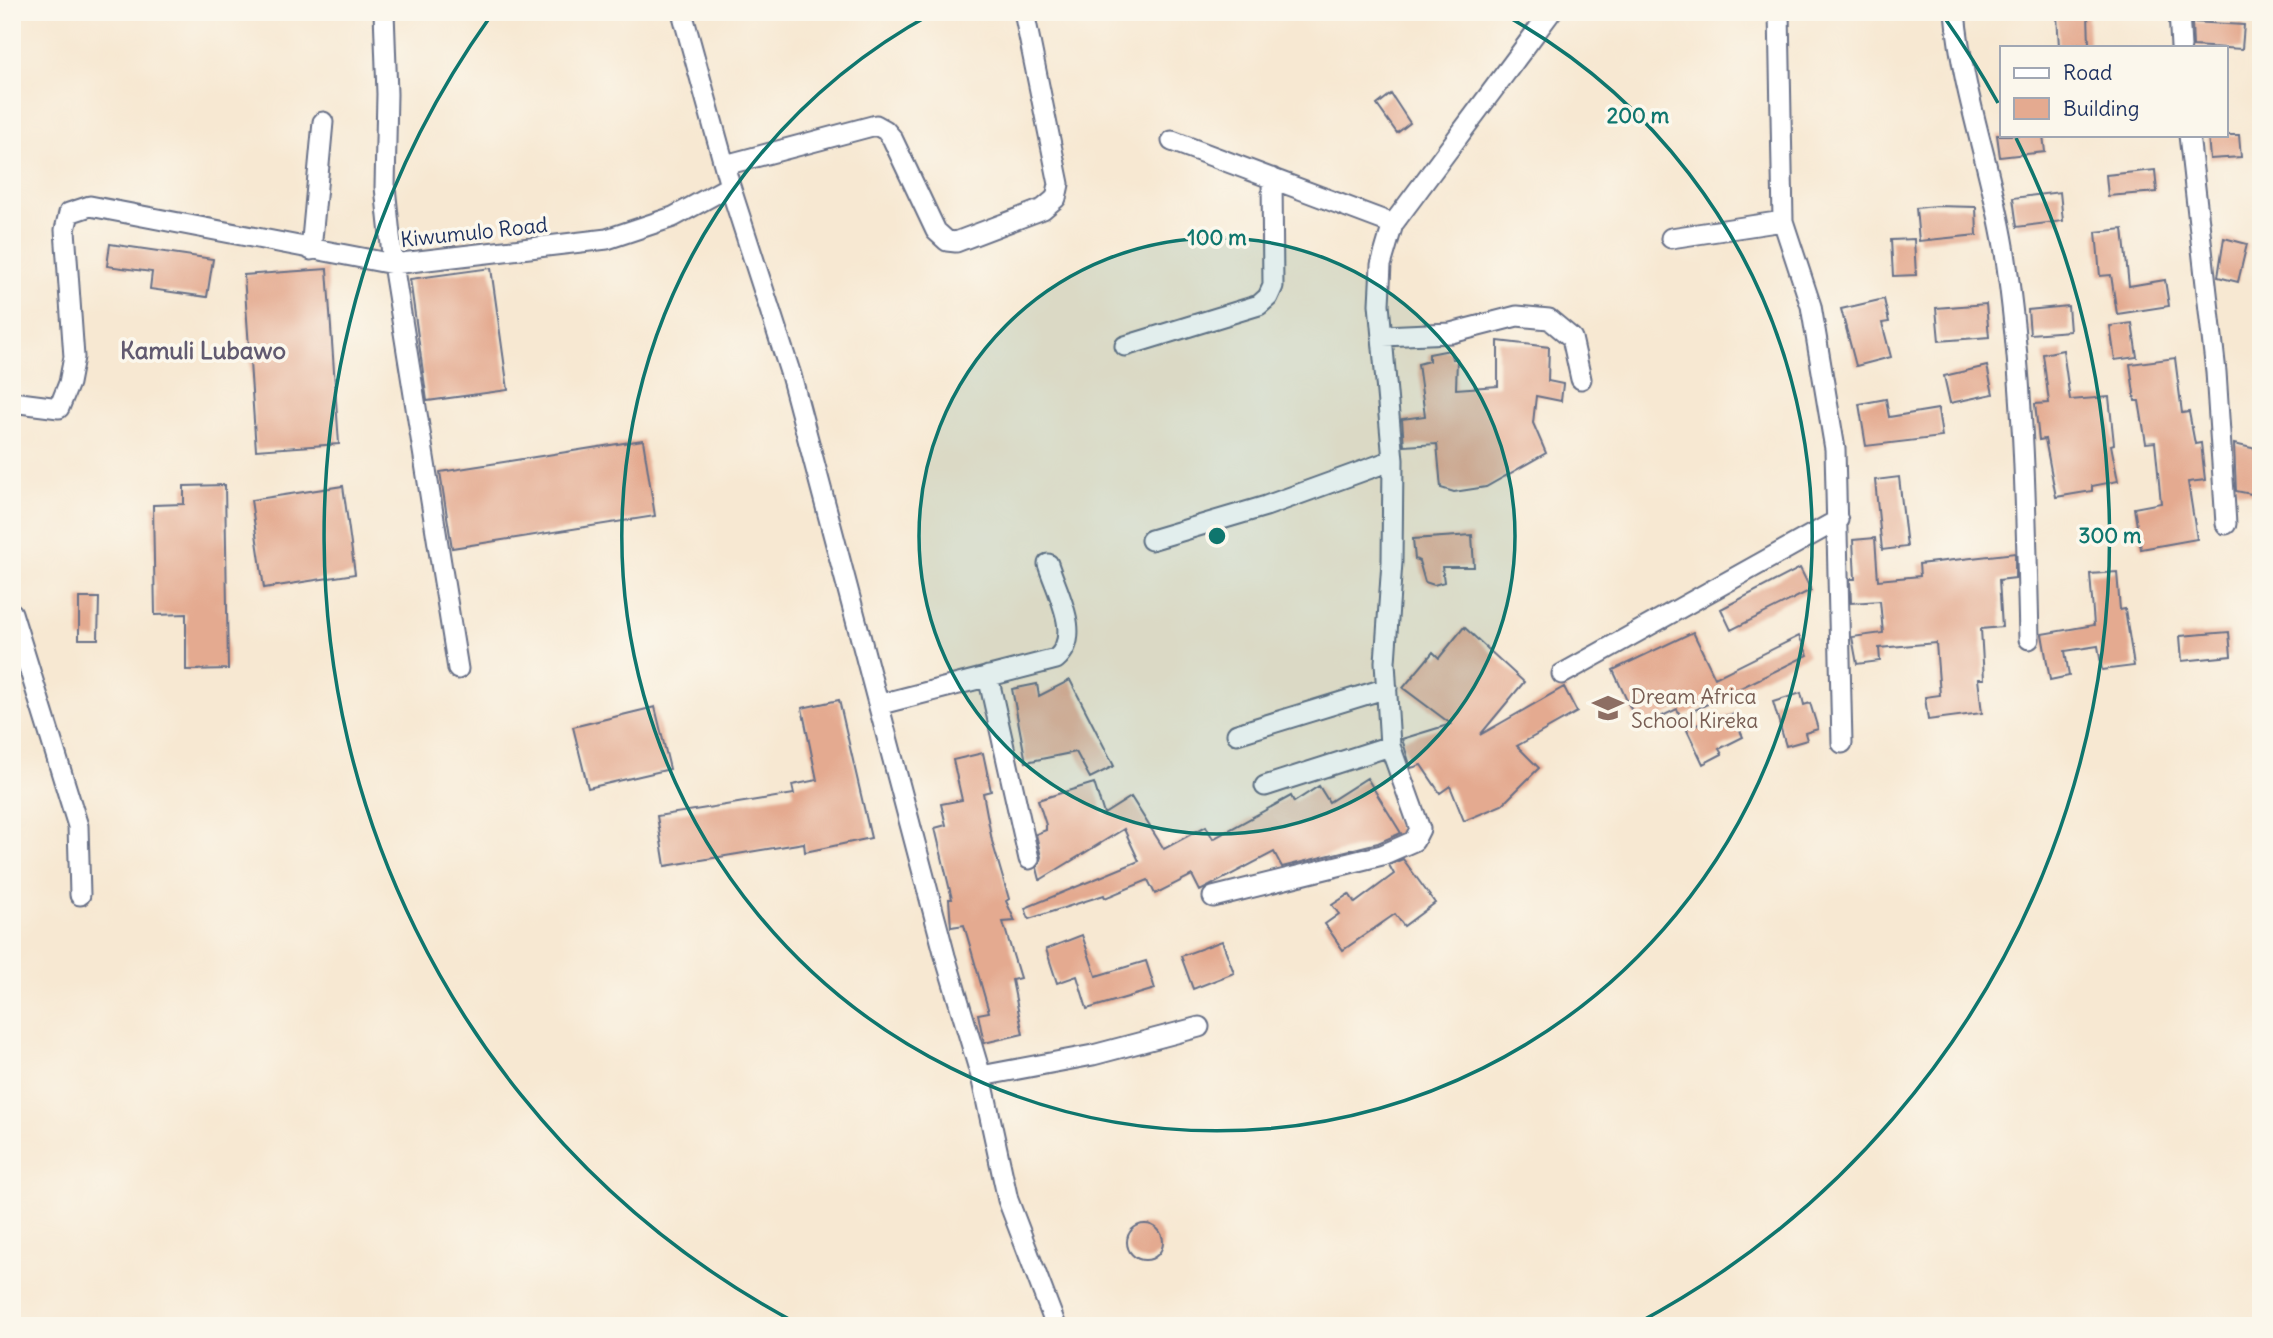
<svg xmlns="http://www.w3.org/2000/svg" width="2273" height="1338" font-family="Delius,sans-serif">
<rect width="100%" height="100%" fill="#fbf7ec"/>
<filter id="ink" filterUnits="userSpaceOnUse"><feTurbulence type="fractalNoise" baseFrequency=".0143" numOctaves="2"/><feDisplacementMap in="SourceGraphic" scale="14" xChannelSelector="R" yChannelSelector="G"/><feConvolveMatrix kernelMatrix="1 2 1 2 8 2 1 2 1" color-interpolation-filters="sRGB"/></filter>
<filter id="wash" filterUnits="userSpaceOnUse"><feTurbulence type="fractalNoise" baseFrequency=".00686" numOctaves="4" result="noise"/><feDisplacementMap in="SourceGraphic" scale="28" xChannelSelector="R" yChannelSelector="G"/><feGaussianBlur stdDeviation="1.57" result="paint"/><feColorMatrix in="noise" values="0 0 0 0 0 0 0 0 0 0 0 0 0 0 0 0 0 1.4 0 .05"/><feComposite in="paint" operator="in"/></filter>
<g filter="url(#wash)">
<rect width="100%" height="100%" fill="#f7e8d2"/>
<g id="blocks">
<path fill="#e4aa90" d="M2088,14L2089,44L2059,46L2057,16Z
M2192,22L2244,25L2242,49L2193,46Z
M1391,94L1410,123L1397,133L1377,105Z
M1997,135H2043L2045,152L2000,157Z
M2208,135H2239L2241,157L2210,159Z
M2155,170L2157,192L2108,196L2106,175Z
M2060,192L2063,221L2017,227L2013,198Z
M1936,206L1976,207L1977,235L1919,241L1916,208Z
M2123,229L2129,286L2165,280L2169,306L2117,314L2111,275L2100,276L2096,232Z
M2224,238L2247,244L2238,282L2218,277Z
M1914,239L1916,275L1893,276L1891,240Z
M110,244L213,259L207,297L150,289L152,272L107,266Z
M491,268L508,390L427,401L410,279Z
M327,269L339,444L256,450L244,275Z
M1884,299L1889,322L1882,323L1891,357L1856,366L1841,309Z
M1986,304L1989,337L1939,341L1936,308Z
M2068,306L2070,331L2030,334L2028,310Z
M2132,323L2137,357L2115,360L2110,326Z
M1498,341L1549,347L1548,381L1563,384L1561,401L1536,396L1533,423L1546,453L1486,487L1454,492L1441,488L1437,444L1404,446L1402,419L1425,416L1418,364L1429,361V354L1450,350L1452,359H1457L1456,389L1498,386Z
M2063,350L2070,400L2109,397L2114,444L2111,445L2118,481L2092,486V491L2056,497L2045,439L2039,440L2035,404L2049,403L2043,354Z
M2175,358L2182,413L2189,412L2195,444L2201,443L2205,480L2188,482L2197,539L2141,549L2134,508L2161,503L2155,442L2146,443L2139,401H2135L2130,364Z
M1987,366L1993,394L1950,403L1944,376Z
M1886,399L1889,417L1938,409L1942,437L1866,446L1859,404Z
M643,440L655,516L452,548L440,472Z
M2234,444L2261,450V496L2236,491Z
M1899,477L1907,547L1882,550L1875,480Z
M225,485L228,669L186,670V614L155,615L153,505L184,504V486Z
M343,486L355,574L264,588L251,500Z
M1472,535L1474,567H1442L1444,582L1434,585L1425,582L1419,561L1415,559L1413,539Z
M1875,538L1878,580L1920,576L1919,564L2015,553V578L1999,580L2002,627L1981,629L1984,679H1978L1982,713L1928,720L1925,697L1940,695L1936,643L1879,648L1880,661L1857,664L1852,637L1883,633L1880,601L1851,603L1850,579H1855L1853,540Z
M1800,568L1811,590L1731,630L1721,609Z
M2117,572L2120,610L2125,609L2134,666L2102,670L2098,646L2065,651L2069,676L2050,680L2042,634L2094,625L2090,574Z
M79,598H99L98,639H79Z
M1464,627L1524,682L1480,735L1564,687L1577,712L1517,746L1539,768L1502,805L1464,821L1450,786L1440,793L1421,765L1411,768L1402,739L1451,724L1403,688L1433,652L1439,658Z
M1693,632L1715,678L1799,636L1808,655L1681,717L1677,709L1639,727L1613,670Z
M2229,632L2231,656L2182,661L2180,636Z
M1070,680L1114,766L1090,778L1076,752L1026,762L1012,689L1037,684L1039,696Z
M1801,693L1804,705L1810,703L1818,729L1805,733L1807,740L1786,746L1773,702Z
M839,700L871,838L805,852L804,843L665,866L657,816L794,794L792,785L817,780L802,708Z
M655,707L670,769L588,788L573,727Z
M1732,714L1743,737L1719,749L1722,754L1703,764L1686,728Z
M983,753L991,791L983,793L992,841L1009,899L1006,901L1015,921L1003,922L1020,978L1012,980L1023,1034L984,1043L978,1014L989,1012L964,925L951,927L949,899H952L935,828L946,825L941,804L962,800L953,760Z
M1367,778L1401,833L1378,843L1282,867L1274,852L1200,891L1192,875L1155,894L1148,880L1105,898L1104,895L1029,919L1025,908L1139,861L1124,829L1040,880L1037,868L1041,857L1036,834L1046,830V825L1038,800L1094,783L1104,814L1131,797L1164,849L1206,826L1213,839L1291,796L1294,802L1319,786L1329,802Z
M1403,859L1435,903L1404,926L1395,914L1343,950L1325,924L1339,914L1332,905L1349,894L1355,903L1394,874L1389,865Z
M1082,935L1096,976L1146,961L1155,989L1087,1009L1077,976L1057,983L1046,949Z
M1222,941L1234,973L1193,989L1181,956Z
M1127 1242a18 18 0 1 1 36 0a18 18 0 1 1-36 0Z"/>
</g>
</g>
<g filter="url(#ink)">
<use href="#blocks" fill-opacity="0" stroke="#687087" stroke-width="2"/>
<g fill="none" stroke-linecap="round" stroke-linejoin="round">
<defs>
<path id="minor" d="M384,12L387,94L385,187L393,264L458,669
M682,12L730,186L791,375L945,956L981,1076L1008,1200L1056,1326
M1779,12L1783,221L1811,306L1835,449L1842,743
M1955,12C1962,91 1991,168 2004,246C2024,376 2026,508 2029,639
M2179,12L2181,47
M2189,135L2216,372L2226,524
M1172,141L1393,224
M725,165L876,125L885,130L892,138L936,231L947,241L956,242L1043,209L1056,198L1059,184L1024,12
M1671,238L1783,221
M311,250L323,122
M1383,336L1451,333L1517,316L1549,319L1572,338L1581,379
M1125,346L1259,305L1268,297L1273,286L1272,178
M12,402L59,408L69,383L74,357L65,230L69,213L90,206L393,264L607,239L673,217L730,186
M1151,540L1266,506L1393,460
M12,613L78,826L80,895
M1562,674L1838,520
M988,676L1029,859
M881,704L1056,659C1083,636 1057,593 1048,564
M1237,734L1387,688
M1265,786L1390,746
M1213,897L1382,855L1414,841L1420,829L1390,746L1385,662L1392,562L1393,460L1379,304L1381,265L1393,224L1551,12
M981,1076L1093,1055L1199,1027"/>
</defs>
<use href="#minor" stroke="#687087" stroke-width="23"/>
<use href="#minor" stroke="#fff" stroke-width="19"/>
</g>
</g>
<circle cx="1217" cy="536" r="298" fill="#0f766e" fill-opacity=".12"/>
<g fill="none" stroke="#0f766e" stroke-width="3.5">
<circle cx="1217" cy="536" r="298"/>
<path d="M1501 13A595 595 0 1 1 933 13"/>
<path d="M798 1324A893 893 0 0 1 490 17M1944 17A893 893 0 0 1 1998 103M2016 138A893 893 0 0 1 1636 1324"/>
</g>
<defs>
<symbol id="school-bare" viewBox="-9 -9 18 18"><path d="M0-5L7-2L0 1L-7-2ZM-4 1L0 2.5L4 1V4Q0 6-4 4Z" fill="#8d6e63" stroke="#fbf7ec" stroke-width="2.5" paint-order="stroke"/></symbol>
</defs>
<g fill-rule="evenodd">
<use href="#school-bare" x="1586" y="686" width="44" height="44"/>
</g>
<g text-anchor="middle" dominant-baseline="central" stroke-width="7" stroke-linejoin="round" paint-order="stroke">
<g font-size="21" fill="#1b2f5e" stroke="#fbf7ec">
<text transform="translate(474 232) rotate(-6)">Kiwumulo Road</text>
</g>
<g font-size="21" fill="#785e54" stroke="#fbf7ec" text-anchor="start">
<text x="1631" y="696">Dream Africa<tspan x="1631" dy="24">School Kireka</tspan></text>
</g>
<g font-size="24" font-weight="bold" fill="#615a70" stroke="#fbf7ec">
<text x="203" y="350">Kamuli Lubawo</text>
</g>
</g>
<circle cx="1217" cy="536" r="10" fill="#0f766e" stroke="#fbf7ec" stroke-width="3.5"/>
<g font-size="21" text-anchor="middle" font-weight="bold" fill="#0f766e" stroke="#fbf7ec" stroke-width="7" stroke-linejoin="round" paint-order="stroke">
<text x="1638" y="123">200 m</text>
<text x="1217" y="245">100 m</text>
<text x="2110" y="543">300 m</text>
</g>
<rect width="2273" height="1338" fill="none" stroke="#fbf7ec" stroke-width="42"/>
<rect x="2000" y="46" width="228" height="91" fill="#fbf7ec" stroke="#a1a7b3" stroke-width="2"/>
<rect x="2014" y="68" width="35" height="10" fill="#ffffff" stroke="#a1a7b3" stroke-width="2"/>
<text x="2063" y="80" font-size="21" fill="#1b2f5e">Road</text>
<rect x="2014" y="98" width="35" height="21" fill="#e4aa90" stroke="#a1a7b3" stroke-width="2"/>
<text x="2063" y="116" font-size="21" fill="#1b2f5e">Building</text>
</svg>
